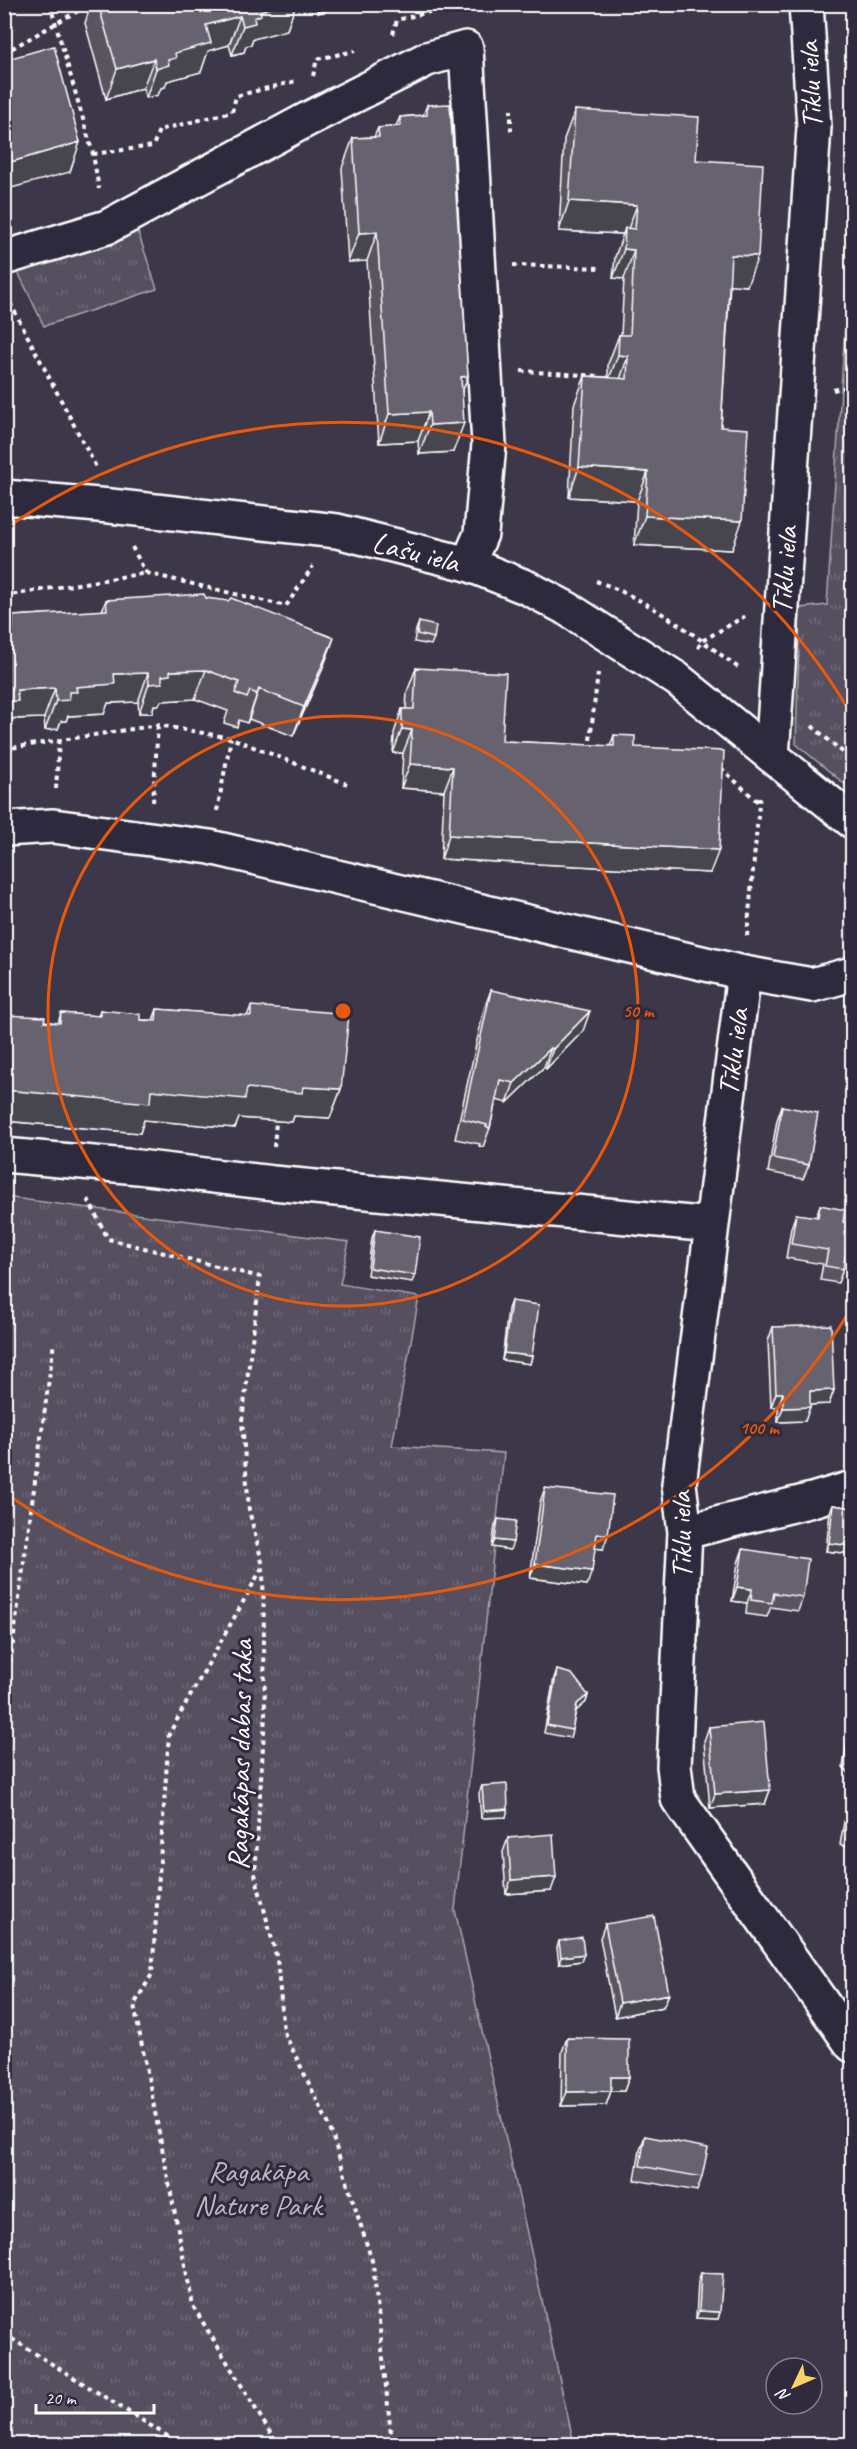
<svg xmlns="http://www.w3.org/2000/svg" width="857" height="2449" font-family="Caveat,sans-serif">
<defs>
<pattern id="park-tufts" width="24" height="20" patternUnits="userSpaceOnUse" patternTransform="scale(1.5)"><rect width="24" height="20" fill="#555060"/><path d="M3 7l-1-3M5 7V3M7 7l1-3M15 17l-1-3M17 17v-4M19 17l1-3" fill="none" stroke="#6e6a78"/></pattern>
</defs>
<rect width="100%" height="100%" fill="#3c3749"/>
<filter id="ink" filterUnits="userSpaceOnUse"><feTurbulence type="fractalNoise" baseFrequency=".0167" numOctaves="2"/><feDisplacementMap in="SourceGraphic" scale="12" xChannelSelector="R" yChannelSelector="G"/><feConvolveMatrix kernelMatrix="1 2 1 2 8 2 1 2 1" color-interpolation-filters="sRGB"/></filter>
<g filter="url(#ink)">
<path fill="url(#park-tufts)" stroke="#aaa8b0" stroke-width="1.5" d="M130,208L157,289L44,326L7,249Z
M852,219V790L796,744L800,608L827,605Z
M5,1197L349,1242L340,1284L419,1297L392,1446L504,1453L455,1910L574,2444H5Z"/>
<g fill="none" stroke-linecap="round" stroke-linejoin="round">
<defs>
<path id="minor" d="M4,258L107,227L308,119L427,59L466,48L489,444L481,534L468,564
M772,756L814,127L806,4
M4,829L53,826L210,847L744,973L812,985L852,974
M744,973L679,1484L685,1532L674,1766L678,1799L852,2045
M4,1155L138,1167L273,1183L711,1225
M685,1532L812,1500L852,1488"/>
<path id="tertiary" d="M4,497L110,506L337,531L468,564L528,588L566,608L677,679L852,821"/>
</defs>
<use href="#minor" stroke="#fff" stroke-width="38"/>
<use href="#tertiary" stroke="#fff" stroke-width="38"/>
<path stroke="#fff" stroke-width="4" stroke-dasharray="4.5 4.5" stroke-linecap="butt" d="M50,4L93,154L99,189
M393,34L397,20L449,7
M4,53L90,4
M313,76L317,59L355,51
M511,131V110
M93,154L153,146L159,130L232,112L236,96L296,81
M513,265L601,268
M6,295L97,469
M521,371L599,376
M833,390L852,386
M132,547L146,573
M596,581C648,599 696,636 740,669
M4,596L146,573L286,606L313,566
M698,648L702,641L745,616
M812,726L852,760
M4,749L158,725L231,738L347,784
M589,749L598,673
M721,768L758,802
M56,789L59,741
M153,802L158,725
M217,811L231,738
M747,936L760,794
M274,1147L276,1122
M88,1199L108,1239L260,1277L242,1421L249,1510L263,1566L265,1715L255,1874L277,1959L284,2032L329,2125L373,2264L392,2444
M262,1568L169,1734L152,1974L134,2005L193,2306L274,2439L273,2444
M4,1689L8,1679L54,1342
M4,2334L180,2444"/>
<use href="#minor" stroke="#2f2a3d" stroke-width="33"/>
<use href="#tertiary" stroke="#2f2a3d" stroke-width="33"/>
</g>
<path fill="#585460" stroke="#fff" stroke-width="1.5" d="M91,4H310L294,9L287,30L253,39L251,45L246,46L244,52L232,55L229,45L208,51L201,72L167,81L165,87L161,88L158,95L146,98L143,88L106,99L85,23Z
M315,4H332L331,9L318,13Z
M427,105L468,376L462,392L453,452L419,454L418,441L379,443L367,261L348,262L342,168L353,138L374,137L378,128L396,126L400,117L423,115Z
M575,110L696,160L747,286L730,284L721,427L732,550L634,545L637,501L569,497L574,405L585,376L608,377V364L619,335H621L624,279L613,278L615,257L623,234L559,231L564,139Z
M206,598L323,668L293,736L249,719L247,723L239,720L237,727L224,723L228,711L195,699L161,701L159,705H154L152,713H139L138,702L108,703L104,714L68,716L66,721H61L58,729L45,730L44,718L11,719L7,730L8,629L13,616L102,611L106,600Z
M419,622L434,638L431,645L414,642L416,630Z
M416,668L502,741L610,746L614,735L635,747L710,873L441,859L444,791L401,788L403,753H393L394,733L402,709H406L407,692Z
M491,990L583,1031L546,1069L544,1067L507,1103L496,1100L490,1128L483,1147L479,1146L480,1144L455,1139L484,1009Z
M251,1006L341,1089L330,1118L294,1116L292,1122L239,1118L235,1128L144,1120L140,1133L4,1121V1015L58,1023L61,1013L98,1016L100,1010L140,1020H153L157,1009L247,1016Z
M782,1106L809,1165L803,1179L768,1172L777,1120Z
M820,1205L843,1222V1269L838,1283L820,1280L823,1264L786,1258L791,1228L796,1214L816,1217Z
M375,1230L415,1275L412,1282L367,1275L372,1238Z
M511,1301L532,1356L530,1364L502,1360L508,1309Z
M773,1327L834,1390L829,1404L810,1405L805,1421L778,1422V1407H771L768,1341Z
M545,1488L603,1549L595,1548L587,1585L530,1578L540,1502Z
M833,1505L852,1508V1554L826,1551L830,1512Z
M498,1519L510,1550L492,1547L495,1526Z
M743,1549L803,1597L798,1611L771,1607L767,1617L746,1614L747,1603L732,1601L738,1563Z
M557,1670L588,1695L586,1702L576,1710L572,1730L570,1738L544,1733L554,1678Z
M852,1686V1709H849Z
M852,1720V1848L840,1845L852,1776L843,1767L849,1730Z
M709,1727L770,1790L765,1804L710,1808L704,1741Z
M482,1786L506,1817L481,1818L479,1793Z
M508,1838L551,1891L506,1894L503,1852Z
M605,1924L669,1994L663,2007L615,2017L600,1938Z
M559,1941L584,1954L581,1961L559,1964L557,1948Z
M567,2038L629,2077L624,2091H611L606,2105L561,2106L562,2052Z
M645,2136L702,2177L697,2191L635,2180L640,2150Z
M701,2273L720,2312L718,2319L696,2318L698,2281Z"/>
<path fill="#47454e" stroke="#fff" stroke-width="1.5" d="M283,4H310L294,9L287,30L253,39L251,45L246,46L244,52L232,55L243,26L254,18L260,11Z
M321,4H332L331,9L318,13Z
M524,4H561L523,8Z
M240,16L229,45L208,51L201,72L167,81L165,87L161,88L158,95L146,98L156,69L168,60L206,25Z
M154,59L143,88L106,99L117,69Z
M80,142L70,172L4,190V164Z
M569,201L637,205L626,234L625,228L623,234L559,231Z
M377,232L367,261L348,262L359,233Z
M624,249L634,250L624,279L613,278Z
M731,255L758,256L747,286L721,284Z
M618,355L628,356L618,385L607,384Z
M468,376L457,406L461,377Z
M429,412L418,441L379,443L389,414Z
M464,423L453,452L419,454L430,425Z
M579,467L648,472L637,501L569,497Z
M645,516L742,521L732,550L634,545Z
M334,638L323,668L293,736L304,707Z
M206,670L195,699L161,701L159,705H154L152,713H139L149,684L162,676L170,671Z
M148,673L138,702L108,703L104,714L68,716L66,721H61L58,729L45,730L56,701L76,687L114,674Z
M55,688L44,718L11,719L7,730L4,731V702L17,690Z
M259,689L249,719L247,723L257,694Z
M402,729L412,730L403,753H393Z
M410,764L453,767L444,791L401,788Z
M449,835L719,850L710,873L441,859Z
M590,1011L583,1031L546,1069L553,1049Z
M551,1048L544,1067L507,1103L514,1083Z
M303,1087L341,1089L330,1118L294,1116L292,1122L239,1118L235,1128L144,1120L140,1133L4,1121V1090H151Z
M504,1353L532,1356L530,1364L502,1360Z
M834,1390L829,1404L805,1405L810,1391Z
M776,1393H783L778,1407H771Z
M810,1407L805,1421L778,1422L783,1408Z
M597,1534L608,1535L603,1549L592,1548Z
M495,1540L513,1542L510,1550L492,1547Z
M829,1543L852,1546V1554L826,1551Z
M535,1564L592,1571L587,1585L530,1578Z
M737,1587L752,1589L747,1603L732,1601Z
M588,1695L586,1702L575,1712L577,1704Z
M770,1790L765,1804L710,1808L715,1794Z
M508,1809L506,1817L481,1818L484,1811Z
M556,1877L551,1891L506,1894L511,1880Z
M584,1954L581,1961L559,1964L561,1957Z
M669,1994L663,2007L615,2017L620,2003Z
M611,2077H629L624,2091H606Z
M611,2091L606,2105L561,2106L567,2092Z
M699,2311L720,2312L718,2319L696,2318Z"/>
<path fill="#666270" stroke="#fff" stroke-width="1.5" d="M98,4H283L260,11L261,15L254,18L255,23L243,26L240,16L206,25L211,43L175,53L176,58L168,60L169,65L156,69L154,59L117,69Z
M54,46L80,142L4,164V60Z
M450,104L468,376L461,377L464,423L430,425L429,412L389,414L377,232L359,233L353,138L379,137L378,128L400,126V117L427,115V105Z
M575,110L699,117L696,160L763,164L758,256L731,255L721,427L748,429L742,521L645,516L648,472L579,467L585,376L627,379L628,356L618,355L619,335H630L634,250L624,249L625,228L635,229L637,205L569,201Z
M204,594L206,598L228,601L231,598L334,638L304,707L259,689L257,694L250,691L247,698L235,693L239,682L206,670L170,671V675L162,676V683L149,684L148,673L114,674L115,684L76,687L77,692H69V700L56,701L55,688L17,690L18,701L4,702V630L13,629V616L107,610L106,600Z
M419,622L436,626L434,638L417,634Z
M416,668L506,673L502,741L614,746V735L635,736V747L724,751L719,850L449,835L453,767L410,764L412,730L402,729V709H414Z
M491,990L590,1011L553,1049L551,1048L514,1083L500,1080L490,1128L486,1127L487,1125L463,1119Z
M251,1006L349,1014L341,1089L303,1087L302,1093L247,1088L245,1099L151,1090L150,1103L4,1090V1015L45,1017L44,1022L60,1023L61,1013L100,1016V1010L140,1014V1020L156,1021L157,1009L251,1016Z
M782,1106L818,1113L809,1165L773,1158Z
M820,1205L845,1210L843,1222L851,1224L843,1269L825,1266L828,1250L791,1244L796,1214L818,1217Z
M375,1230L420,1237L415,1275L370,1268Z
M511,1301L539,1305L532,1356L504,1353Z
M831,1325L834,1390L810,1391V1407L783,1408V1393H776L773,1327Z
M545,1488L613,1495L608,1535L597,1534L592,1571L535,1564Z
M833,1505L852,1508V1546L829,1543Z
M498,1519L516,1521L513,1542L495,1540Z
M743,1549L808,1559L803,1597L774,1593L772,1603L751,1600L752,1589L737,1587Z
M557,1670L572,1674L588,1695L577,1704L572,1730L547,1725Z
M764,1722L770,1790L715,1794L709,1727Z
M852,1726V1757L848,1753Z
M507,1784L508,1809L484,1811L482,1786Z
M852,1787V1833L845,1831Z
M553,1834L556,1877L511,1880L508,1838Z
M654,1916L669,1994L620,2003L605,1924Z
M582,1937L584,1954L561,1957L559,1941Z
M567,2038L629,2039V2077H611V2091L567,2092Z
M645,2136L708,2148L702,2177L640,2166Z
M701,2273L723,2274L720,2312L699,2311Z"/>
</g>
<g fill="none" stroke="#e8590c" stroke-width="3">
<circle cx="343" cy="1011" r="295"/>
<path d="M850 1310A589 589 0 0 1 5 1493M5 529A589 589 0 0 1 850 712"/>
</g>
<g text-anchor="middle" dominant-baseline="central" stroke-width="6" stroke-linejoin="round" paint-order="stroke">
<g font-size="30" fill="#fff" stroke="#2f2a3d">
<text transform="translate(810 85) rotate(-93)">Tīklu iela</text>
<text transform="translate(416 552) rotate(14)">Lašu iela</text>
<text transform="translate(784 570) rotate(-86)">Tīklu iela</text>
<text transform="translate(733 1052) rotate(-83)">Tīklu iela</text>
<text transform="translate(681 1535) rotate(-91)">Tīklu iela</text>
<text transform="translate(240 1755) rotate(-89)">Ragakāpas dabas taka</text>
</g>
<g font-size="30" fill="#bbb9bf" stroke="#2f2a3d">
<text x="258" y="2171">Ragakāpa<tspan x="258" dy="34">Nature Park</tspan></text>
</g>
</g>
<circle cx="343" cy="1011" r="9" fill="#e8590c" stroke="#2f2a3d" stroke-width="3"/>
<g font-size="18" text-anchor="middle" font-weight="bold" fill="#e8590c" stroke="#2f2a3d" stroke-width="6" stroke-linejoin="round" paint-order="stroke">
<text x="638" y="1017">50 m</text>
<text x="759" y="1434">100 m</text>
</g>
<rect width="857" height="2449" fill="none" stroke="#2f2a3d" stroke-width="24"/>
<rect x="12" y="12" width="833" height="2425" fill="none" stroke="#fff" stroke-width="2" filter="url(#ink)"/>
<g transform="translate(794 2386) rotate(226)"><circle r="28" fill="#2f2a3d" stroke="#827f8b" stroke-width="1.5"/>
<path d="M0-4.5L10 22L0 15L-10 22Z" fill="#ffd166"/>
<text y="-9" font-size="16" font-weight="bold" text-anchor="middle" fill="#ffffff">N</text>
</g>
<path d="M36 2404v9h118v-9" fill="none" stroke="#ffffff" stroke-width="3"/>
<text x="45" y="2404" font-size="18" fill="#ffffff" stroke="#2f2a3d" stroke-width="4.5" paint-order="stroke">20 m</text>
</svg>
